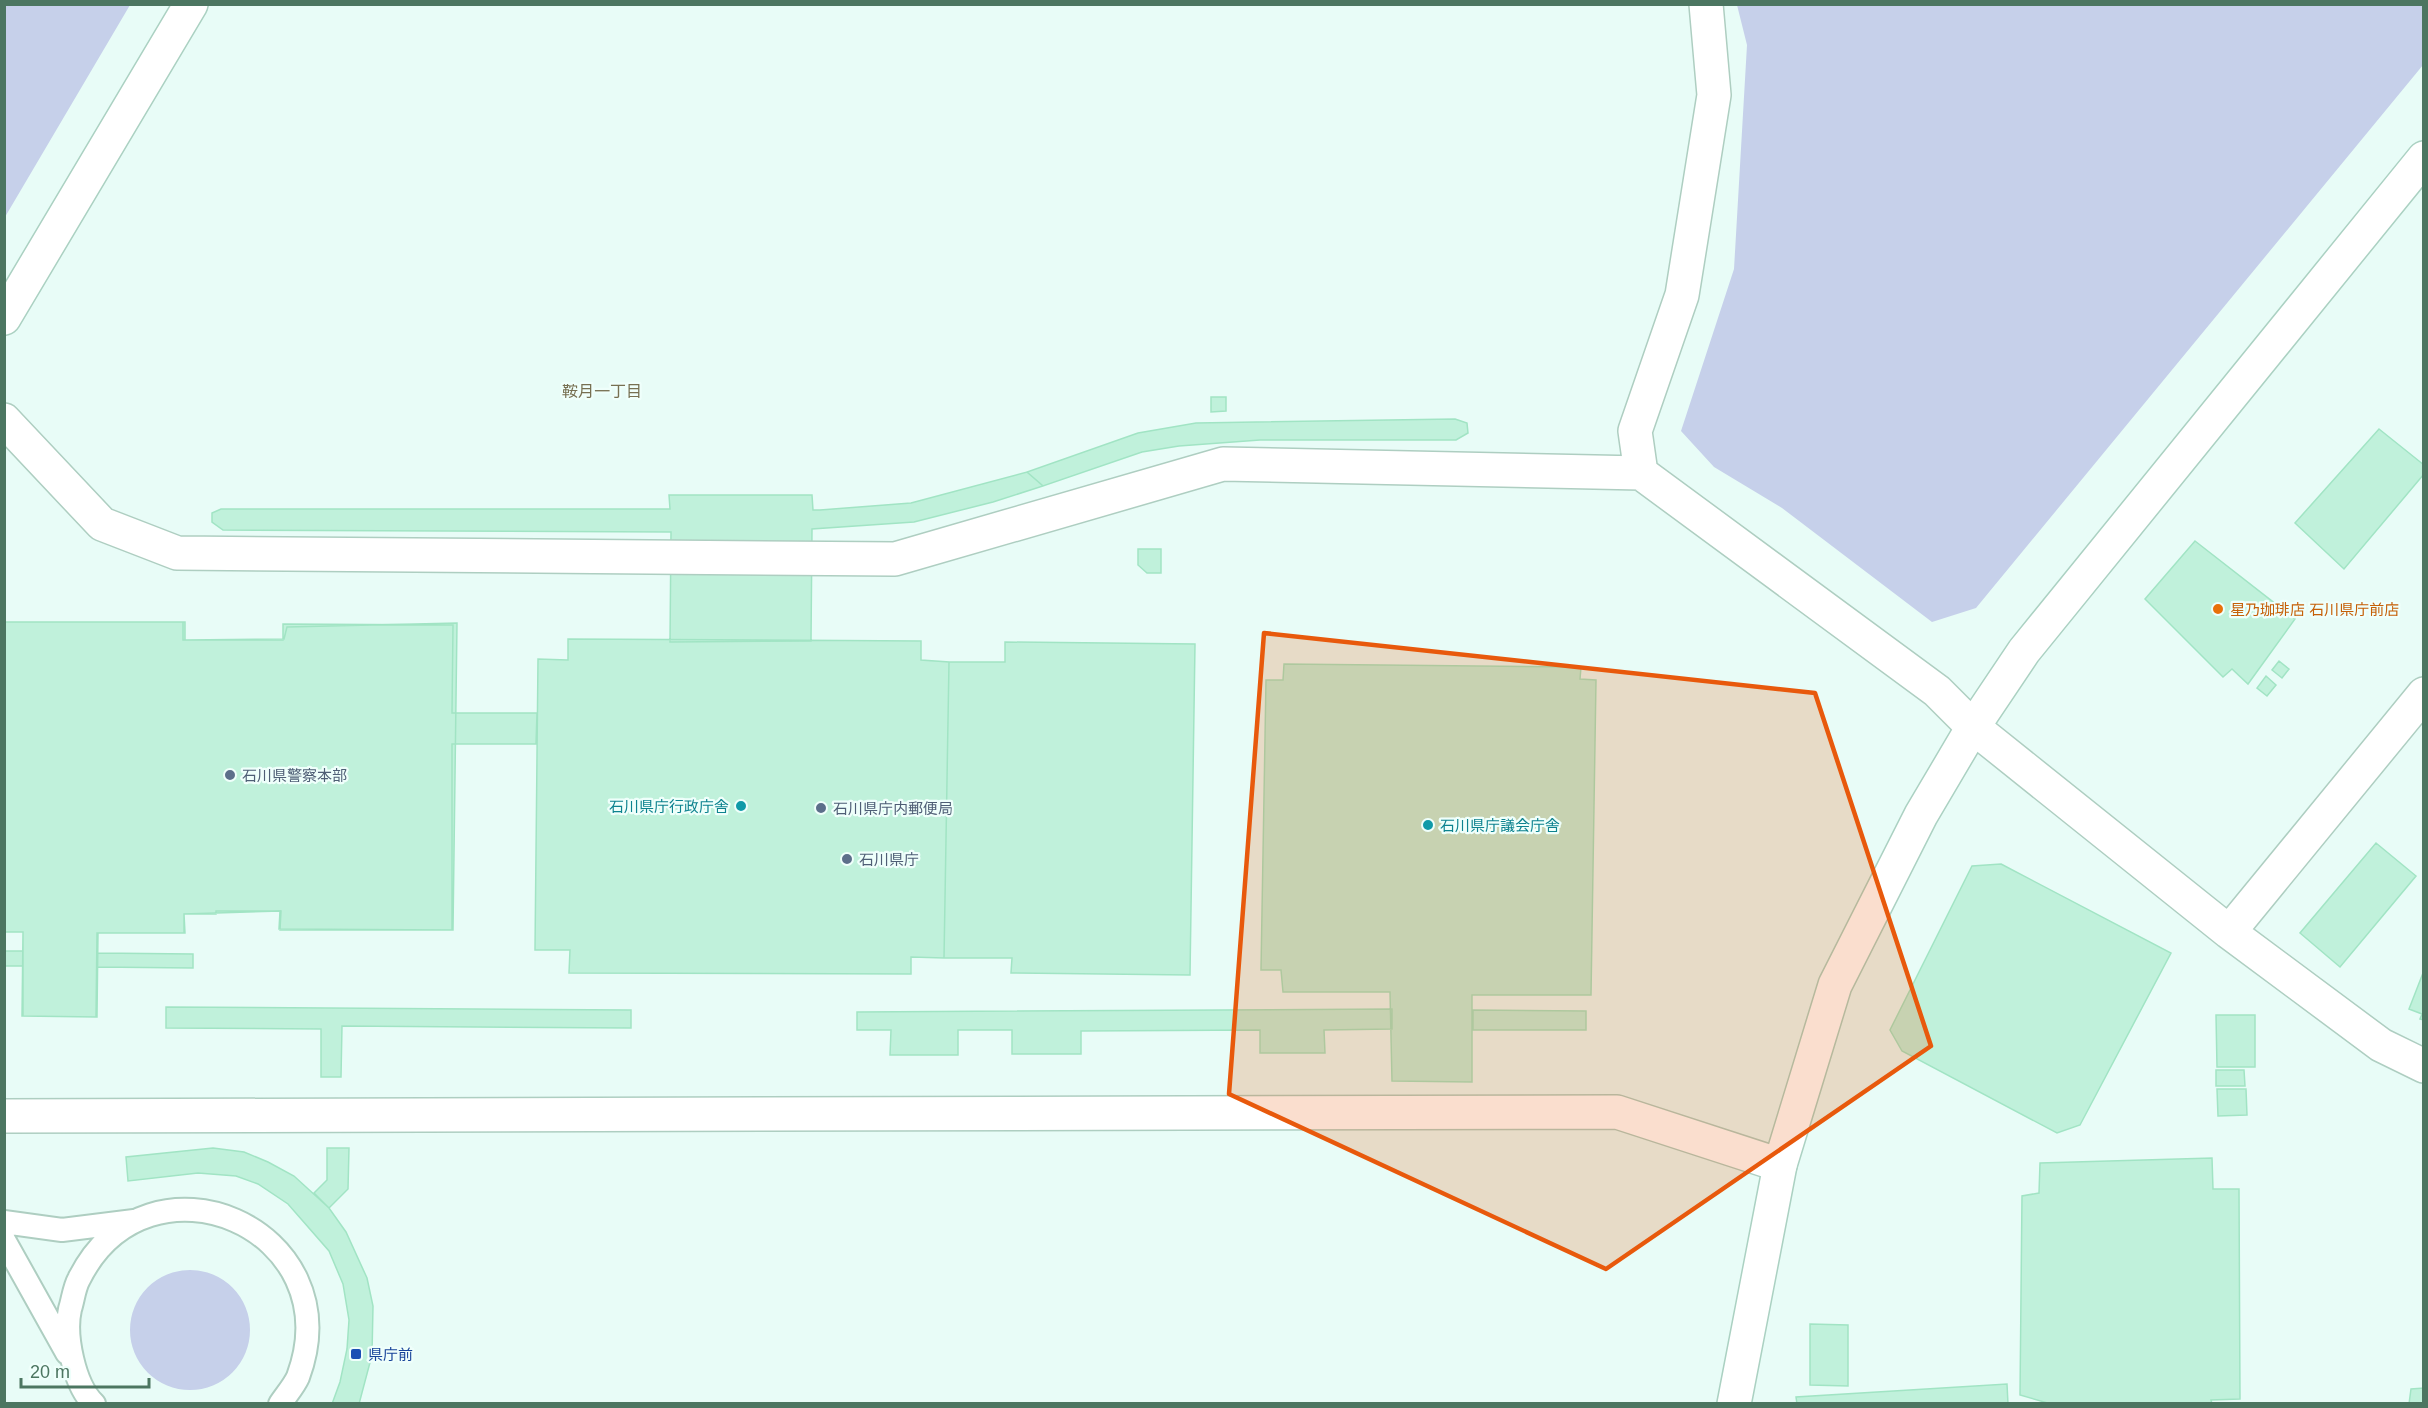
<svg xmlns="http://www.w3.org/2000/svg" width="2428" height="1408" font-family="Helvetica,'Noto Sans JP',sans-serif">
<rect width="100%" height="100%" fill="#e8fcf7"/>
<path fill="#c6d0ea" d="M5,4L130,5L5,217L4,5Z
M1737,5H2423V65L1976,608L1932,622L1782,508L1714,467L1681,431L1734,269L1747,45Z
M130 1330a60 60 0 1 1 120 0a60 60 0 1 1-120 0Z"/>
<path fill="#c0f1db" stroke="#a1e4c4" stroke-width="1.5" d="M1211,397H1226V411L1211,412Z
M1455,419L1467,423L1468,433L1456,440H1260L1179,446L1142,452L1043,486L1027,472L1138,433L1196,423Z
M2379,429L2424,465V474L2344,569L2295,523Z
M1027,472L1043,486L993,502L914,522L812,529L811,641L670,642L671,532L223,530L212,522V513L221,509H670L669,495H812L813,510H820L911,503Z
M2195,541L2295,619L2248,684L2232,669L2223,677L2145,599Z
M1138,549H1161V573H1147L1138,565Z
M4,622H185V640L284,639L287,627L457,623L453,930H280L281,911L184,914L185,933H98L97,1017L23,1016V932H4Z
M4,622H183V640H283V624L453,625L452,713H537L536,744H452V930L279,929L280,911H216V914H184V933H97L96,1017L22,1016L23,932H4Z
M568,639L921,641V660L949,662L944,958L911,957V974L569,973L570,950H535L538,659L568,660Z
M1005,642L1195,644L1190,975L1011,973L1012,958H944L949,662H1005Z
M2279,661L2289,669L2282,678L2272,670Z
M1284,664L1581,667L1580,679L1596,680L1591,995H1472V1082L1392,1081L1390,992H1283L1281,970H1261L1266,680H1283Z
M2266,676L2276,685L2267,696L2257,688Z
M2376,843L2416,876L2340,967L2300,933Z
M2001,864L2171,953L2080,1125L2057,1133L1902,1051L1890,1030L1972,866Z
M4,951H23V966H4Z
M97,953L193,954V968L97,967Z
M2423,973H2424V1020L2420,1019L2422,1014L2409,1009Z
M166,1007L631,1010V1028L342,1026L341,1077H321V1029L166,1028Z
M1392,1009V1029L1324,1030L1325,1053H1260V1030L1081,1031V1054H1012V1030H958V1055H890L891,1030H857V1012Z
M1473,1010L1586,1011V1030H1473Z
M2216,1015H2255V1067H2217Z
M2216,1070H2244L2245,1086H2216Z
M2217,1089H2246L2247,1115L2218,1116Z
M213,1148L244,1152L268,1162L294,1176L329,1208L346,1232L367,1278L373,1306L372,1355L359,1404H332L340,1382L347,1349L349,1320L343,1284L329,1251L288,1204L258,1184L236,1176L198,1173L128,1181L126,1157Z
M327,1148H349L348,1189L329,1208L314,1193L327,1180Z
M2212,1158L2213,1189H2239L2240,1399L2211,1400L2212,1404H2051L2020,1395L2022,1196L2039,1193L2040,1163Z
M1810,1324L1848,1325V1386L1810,1385Z
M2007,1384L2008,1404H1797L1796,1397Z
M2424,1388V1404H2409L2411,1389Z"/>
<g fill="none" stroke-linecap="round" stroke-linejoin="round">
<defs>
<path id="lane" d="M4,1222L62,1230L134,1221
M4,1240L67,1353
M94,1404C74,1385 64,1335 70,1309C73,1300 74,1288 79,1279C148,1141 353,1228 298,1377C294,1386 286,1395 280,1404"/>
<path id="street" d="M1706,4L1714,95L1682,295L1635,431L1641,473L1937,691L1973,727L2229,932L2381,1045L2424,1066
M4,420L102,524L177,553L895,559L1223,464L1641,473
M2229,932L2424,694
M4,1116L1617,1112L1780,1165"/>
<path id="secondary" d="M4,318L191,4
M1734,1404L1780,1165L1835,985L1921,815L1973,727L2024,651L2424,158"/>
</defs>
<use href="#lane" stroke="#aecec1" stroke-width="26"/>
<use href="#street" stroke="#aecec1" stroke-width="36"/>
<use href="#secondary" stroke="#abd1c2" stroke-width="36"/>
<use href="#lane" stroke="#fff" stroke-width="22"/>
<use href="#street" stroke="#fff" stroke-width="33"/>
<use href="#secondary" stroke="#fff" stroke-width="33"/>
</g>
<path fill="#e8590c" fill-opacity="0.2" stroke="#e8590c" stroke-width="4.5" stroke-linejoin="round" d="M1264,633L1815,693L1931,1046L1606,1269L1229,1094Z"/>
<circle fill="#e8710a" stroke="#effffb" stroke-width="2" cx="2218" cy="609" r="6"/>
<g fill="#5c6f8a" stroke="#effffb" stroke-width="2">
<circle cx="230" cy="775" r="6"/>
<circle cx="821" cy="808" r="6"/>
<circle cx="847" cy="859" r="6"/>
</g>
<g fill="#0f9aa8" stroke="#effffb" stroke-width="2">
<circle cx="741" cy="806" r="6"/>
<circle cx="1428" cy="825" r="6"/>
</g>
<rect fill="#1a4fb4" stroke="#effffb" stroke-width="2" x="350" y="1348" width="12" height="12" rx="3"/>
<g text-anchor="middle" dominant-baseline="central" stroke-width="4.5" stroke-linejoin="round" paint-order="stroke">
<g font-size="15" fill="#c56008" stroke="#effffb" text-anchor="start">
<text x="2230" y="609">星乃珈琲店 石川県庁前店</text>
</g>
<g font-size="15" fill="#4e5e75" stroke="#effffb" text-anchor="start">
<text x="242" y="775">石川県警察本部</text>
<text x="833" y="808">石川県庁内郵便局</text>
<text x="859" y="859">石川県庁</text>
</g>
<g font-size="15" fill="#0d838f" stroke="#effffb" text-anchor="end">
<text x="729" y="806">石川県庁行政庁舎</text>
<text x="1440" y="825" text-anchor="start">石川県庁議会庁舎</text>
</g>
<g font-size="15" fill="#164399" stroke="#effffb" text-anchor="start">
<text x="368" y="1354">県庁前</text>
</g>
<g font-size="16" fill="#777052" stroke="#effffb">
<text x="602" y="391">鞍月一丁目</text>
</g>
</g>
<rect width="2428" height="1408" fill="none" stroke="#4c7661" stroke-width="12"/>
<path d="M21 1378v9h128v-9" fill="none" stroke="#4c7661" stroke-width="3"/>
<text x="30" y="1378" font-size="18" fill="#4c7661" stroke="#effffb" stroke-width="4.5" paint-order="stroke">20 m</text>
</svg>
